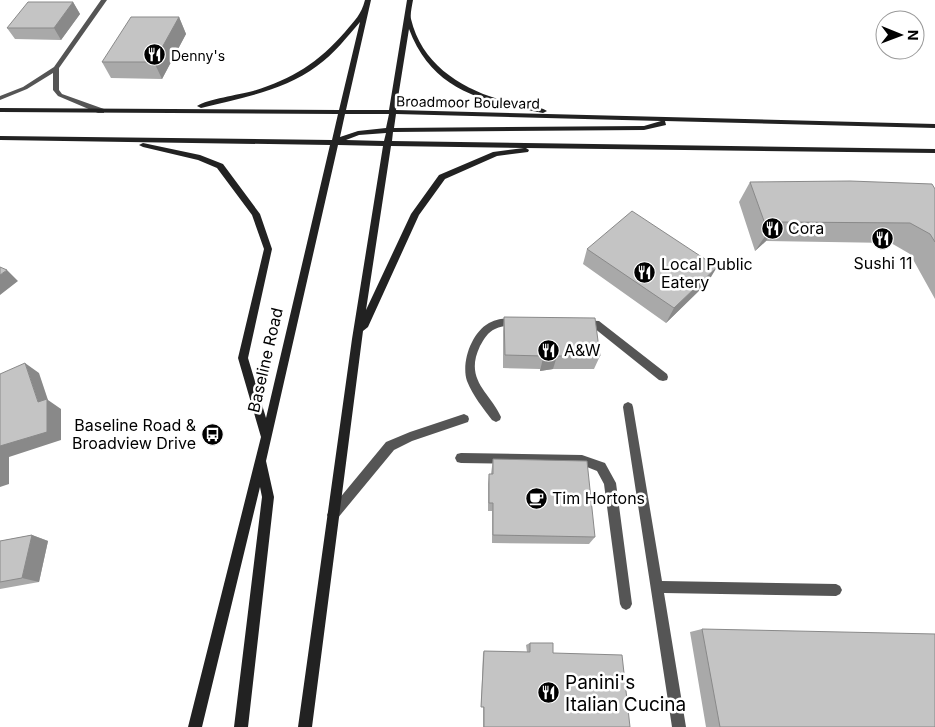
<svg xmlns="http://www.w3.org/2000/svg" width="935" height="727" font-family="Inter,sans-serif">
<rect width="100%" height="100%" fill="#fff"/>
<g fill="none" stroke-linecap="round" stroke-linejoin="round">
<path fill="#555" fill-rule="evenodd" d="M101,0H107L59,68V90L62,94L104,109V113H98L58,96L53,90V73L27,89L0,100V96L23,87L54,67Z
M515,318L520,322L518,325C511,327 502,325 495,329C488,332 484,339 480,346C464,380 489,391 501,417L500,420L496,422L492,420C483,408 473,396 467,381C461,363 471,333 489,323C497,319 506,318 515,318Z
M582,320L599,321L667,374L668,377L667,380L663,381L659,380L594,328L579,327L577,324L579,321Z
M628,402L632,404L633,407L662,581L836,584L840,586L842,590L840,594L836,596L664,593L686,727H672L623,407L624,404Z
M464,414L468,416L469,419L468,422L412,441L394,450L337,519L333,521L329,519L327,515L329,511L386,442L410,432Z
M461,453L582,455L605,463L616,483L632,604L630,608L626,610L622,608L620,604L604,484L597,471L582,465L461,463L457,462L455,458L457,454Z"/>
<path fill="#222" fill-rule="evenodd" d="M365,0H371L346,110H389L407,0H413C412,6 410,14 411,19C421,62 458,87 498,99C510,102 538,105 547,111L543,113C484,102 432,91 409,29L396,110L935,124V128L665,121L666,125L644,130L393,132L392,141L935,149V153L526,148L529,150L528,152L497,156L445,179L419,215L368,327L363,331L312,727H298L352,339L383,146L338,145L266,461L274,497L248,727H234L262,497L260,487L202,727H188L261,437L238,358L264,249L252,215L217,168L198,160L143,147L139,145L143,143L200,155L223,164L260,214L272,249L248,358L266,418L330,145L0,140V136L332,140L338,114L0,112V108L339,110L360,22C347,37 334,54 317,66C284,91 240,98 201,108L197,106C208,99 238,95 253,91C292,79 318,63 345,32C355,20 361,15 365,0ZM345,114H389L386,128L358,131L340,137ZM396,114L661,121L644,126L394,128ZM386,133L384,141L346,140L359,135ZM391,146L524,148L493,152L439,175L411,214L366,310Z"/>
</g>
<path fill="#a9a9a9" d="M73,2L80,14L61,40L15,39L7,28Z
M179,17L186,34L162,79L111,78L102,62Z
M750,182L935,189V299L910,254L891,243L766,241L755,251L739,202Z
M587,249L708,282L666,323L583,264Z
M504,317L600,356L594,369H553L540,371V369L503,368V331Z
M493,459L595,537L589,544L492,543V511H488V484L489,474H491Z
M32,535L48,541L39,582L0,589V541Z
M702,629L935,727H706L690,632Z
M530,643L553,653L630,727H483V707H481V705L483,653L484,651L527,652L526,645Z"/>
<path fill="#898989" d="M73,2L80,14L61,40L54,28Z
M179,17L186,34L162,79L154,62Z
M779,222L766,241L755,251L768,232Z
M717,267L708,282L666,323L674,308Z
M7,270L18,281L0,295V275Z
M557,356L553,369L540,371L543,358Z
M25,363L39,373L48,400L61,409V440L9,457V484L0,487V446L38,402Z
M32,535L48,541L39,582L22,578Z"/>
<path fill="#c4c4c4" stroke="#898989" d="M28,2H73L54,28H7Z
M131,17H179L154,62H102Z
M850,181L932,184L935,189V242L930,234L910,223L779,222L768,232L750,182Z
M632,211L717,267L674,308L587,249Z
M0,267L7,270L0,275Z
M504,317L595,318L600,356H557L543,358V356L505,355Z
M25,363L38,402L47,399V432L0,446V374Z
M493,459L587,461L595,537L493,535V503H489V474H493Z
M32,535L22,578L0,582V541Z
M702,629L935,634V727H720Z
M530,643H553V653L622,655L630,727H484V707H481L484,651L530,652Z"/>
<defs>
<symbol id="restaurant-disc" viewBox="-11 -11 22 22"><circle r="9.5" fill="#000" stroke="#fff"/><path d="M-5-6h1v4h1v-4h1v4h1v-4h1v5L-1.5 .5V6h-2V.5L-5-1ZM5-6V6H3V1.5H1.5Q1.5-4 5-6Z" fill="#fff"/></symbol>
<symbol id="bus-disc" viewBox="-11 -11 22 22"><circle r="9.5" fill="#000" stroke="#fff"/><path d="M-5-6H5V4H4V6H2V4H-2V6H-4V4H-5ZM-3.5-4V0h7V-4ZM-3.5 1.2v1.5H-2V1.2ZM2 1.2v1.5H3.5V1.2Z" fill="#fff"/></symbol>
<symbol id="cafe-disc" viewBox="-11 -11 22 22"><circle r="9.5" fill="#000" stroke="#fff"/><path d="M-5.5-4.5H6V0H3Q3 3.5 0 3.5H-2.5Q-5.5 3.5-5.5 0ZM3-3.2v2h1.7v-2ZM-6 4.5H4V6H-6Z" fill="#fff"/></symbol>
</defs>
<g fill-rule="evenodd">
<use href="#restaurant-disc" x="142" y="42" width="25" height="25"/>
<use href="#restaurant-disc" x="760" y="216" width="25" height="25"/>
<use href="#restaurant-disc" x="870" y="226" width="25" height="25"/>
<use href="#restaurant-disc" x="632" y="260" width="25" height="25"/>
<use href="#restaurant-disc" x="536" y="338" width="25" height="25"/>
<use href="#bus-disc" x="200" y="422" width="25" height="25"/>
<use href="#cafe-disc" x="524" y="486" width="25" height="25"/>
<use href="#restaurant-disc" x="536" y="680" width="25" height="25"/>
</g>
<g text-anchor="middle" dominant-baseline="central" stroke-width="5" stroke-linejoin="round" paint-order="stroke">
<g font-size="14" fill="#000" stroke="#fff" text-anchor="start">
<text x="171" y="55">Denny's</text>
</g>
<g font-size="14" fill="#000" stroke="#fff">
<text transform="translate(468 102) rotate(1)">Broadmoor Boulevard</text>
</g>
<g font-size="16" fill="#000" stroke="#fff" text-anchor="start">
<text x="788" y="228">Cora</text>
<text x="883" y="263" text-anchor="middle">Sushi 11</text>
<text x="661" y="264">Local Public<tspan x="661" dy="18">Eatery</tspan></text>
<text x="564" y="350">A&amp;W</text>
<text x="196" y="425" text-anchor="end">Baseline Road &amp;<tspan x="196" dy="18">Broadview Drive</tspan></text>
<text x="552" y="498">Tim Hortons</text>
</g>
<g font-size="16" fill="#000" stroke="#fff">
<text transform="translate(265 360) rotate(-77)">Baseline Road</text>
</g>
<g font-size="19" fill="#000" stroke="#fff" text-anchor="start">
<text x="565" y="682">Panini's<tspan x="565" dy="22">Italian Cucina</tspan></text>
</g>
</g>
<g transform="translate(900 35) rotate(91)"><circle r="24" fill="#ffffff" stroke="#999999"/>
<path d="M0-4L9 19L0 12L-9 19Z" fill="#000000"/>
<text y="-8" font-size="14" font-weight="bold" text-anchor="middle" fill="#000000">N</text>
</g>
</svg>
